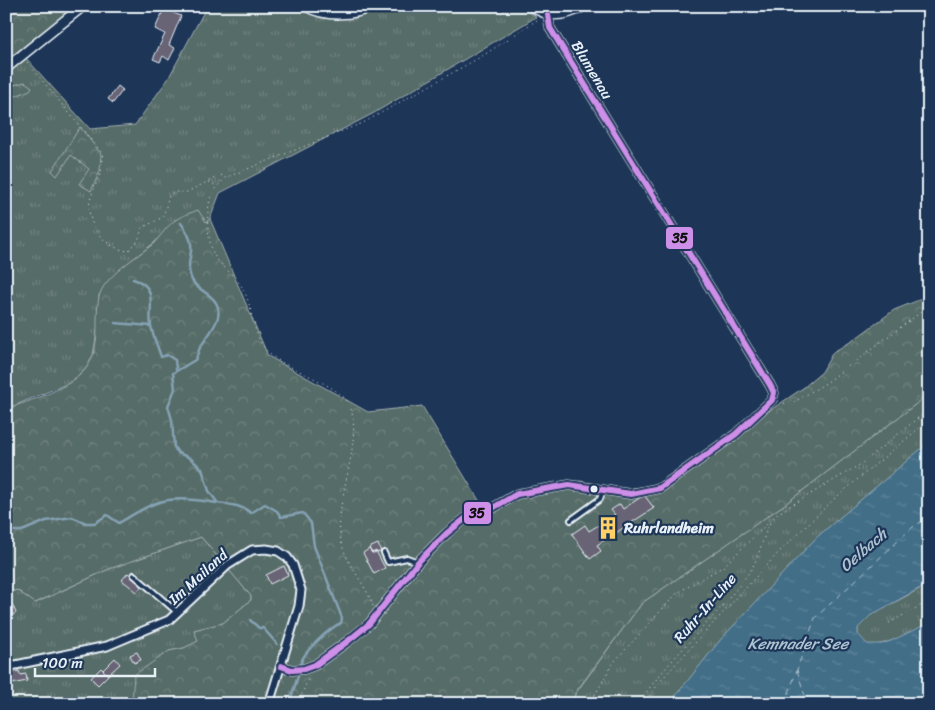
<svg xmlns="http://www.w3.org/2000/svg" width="935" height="710" font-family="Sriracha,sans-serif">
<defs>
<pattern id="grass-tufts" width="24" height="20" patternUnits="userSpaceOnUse" patternTransform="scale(1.25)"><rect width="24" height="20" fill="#576c67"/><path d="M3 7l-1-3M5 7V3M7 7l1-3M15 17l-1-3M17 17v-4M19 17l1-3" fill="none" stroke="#6f817e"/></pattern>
<pattern id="forest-crowns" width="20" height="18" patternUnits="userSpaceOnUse" patternTransform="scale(1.25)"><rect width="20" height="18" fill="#576c67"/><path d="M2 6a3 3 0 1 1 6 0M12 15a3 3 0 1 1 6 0" fill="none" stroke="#6f817e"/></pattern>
<pattern id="water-ripples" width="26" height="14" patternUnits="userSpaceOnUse" patternTransform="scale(1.25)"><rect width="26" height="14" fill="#436e88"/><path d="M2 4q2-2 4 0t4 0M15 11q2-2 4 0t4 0" fill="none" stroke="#5e839a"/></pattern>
</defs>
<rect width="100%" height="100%" fill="#1d3557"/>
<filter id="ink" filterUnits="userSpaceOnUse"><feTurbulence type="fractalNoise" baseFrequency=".02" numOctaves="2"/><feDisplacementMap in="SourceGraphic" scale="10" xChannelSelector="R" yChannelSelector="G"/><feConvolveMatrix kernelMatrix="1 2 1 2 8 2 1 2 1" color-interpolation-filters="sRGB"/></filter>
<g filter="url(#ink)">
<path fill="url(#grass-tufts)" stroke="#a0aeb0" d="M207,6H301L303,8L369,14L388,6H491L501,13L508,6H520L536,17L374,113L220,193L210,219L206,222L175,220L154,243L130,261L109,281L99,295V320L93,355L86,369L69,383L6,409V70L25,57L90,129L135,125L168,79Z
M929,394V442L817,537L722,638L669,704H573L575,694L642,603L785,504Z
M201,537L251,596V600L223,623L194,630L199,641L184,648L169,651L130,704H6V593L17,590L36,603L109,569Z
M929,584V623C916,629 855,666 858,628L871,615Z"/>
<path fill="url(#forest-crowns)" stroke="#a0aeb0" d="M6,6H78L6,64Z
M25,82L32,87L30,90L6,100V87Z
M80,127L101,154L100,171L91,191L79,184L89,169L71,155L57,176L52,171Z
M198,210L206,222L210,219L268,356L368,412L422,406L483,507L517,494L580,481L621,489L658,486L803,388L822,372L833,352L852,341L894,310L929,296V394L785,504L642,603L575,693L573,704H130L132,702L134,675L169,651L184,648L198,641L194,630L223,623L251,600V596L201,537L109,569L35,603L17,590L6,593V409C29,401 73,388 87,367C102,345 94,320 99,297C103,277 138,256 153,244C161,236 167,225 177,219C183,215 191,213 198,210Z"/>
<path fill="url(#water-ripples)" stroke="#85a2b5" d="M929,442V583L871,615L858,628V634L867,644H882L891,641L929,623V704H669L722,638L817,537Z"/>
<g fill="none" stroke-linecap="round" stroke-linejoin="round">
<path stroke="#85a2b5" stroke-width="2.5" d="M181,223C202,251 183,256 191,278C194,287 203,290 210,296C230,312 210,332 201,346C198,350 198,356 195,360L173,373L175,389L168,406L172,420L174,447L178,453L190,458L202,469L209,491L217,502
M133,279C159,286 148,308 151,326C153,337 158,347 161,357L167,355L175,360L176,369
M115,323L151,326
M6,531H22L46,521L72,517L86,523H95L107,515L119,523C156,500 167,495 210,502C226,505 238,503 251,513L265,504L277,511L281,517L303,513L311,523L314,546L342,618L341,623C331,627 303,652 301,663
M250,620L259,628H263L277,644
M289,704L298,676"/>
<path stroke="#aec3d1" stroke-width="1" stroke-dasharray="6 5" stroke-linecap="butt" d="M797,670L804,693L810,704
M785,704L815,618L913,527L929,517"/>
</g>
<path fill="#686374" stroke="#e8f1f8" d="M164,9L181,16L169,45L175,48L169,60L163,56L160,62L153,59L165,34L155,29Z
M118,86L123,90L113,103L108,99Z
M644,495L654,508L597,545L601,551L590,559L572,534L585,525L589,531L615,515L611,510L620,504L623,509Z
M378,544L381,552L372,553L369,548Z
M369,549L372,553L376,551L385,568L374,574L363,553Z
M284,566L288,575L270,584L266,575Z
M128,573L143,585L137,592L122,580Z
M12,604L16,613L6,618V607Z
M137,652L141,660L134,663L130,655Z
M115,658L120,664L108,675L103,670Z
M101,668L108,675L98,685L91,678Z
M19,671L20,675L26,674L27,681L6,685V674Z"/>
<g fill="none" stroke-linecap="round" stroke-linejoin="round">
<defs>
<path id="service" d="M571,520L600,499L603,490
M384,553L388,562L407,558L418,562
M134,575L178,613"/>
<path id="minor" d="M281,666L292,670L304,669L315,665L348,641L369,624L418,562L447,533L470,515L491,509L517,494L569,485L631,494L660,488L736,434L772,400L774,393L770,385L550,28L548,15
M6,667L107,646L169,620L228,565L252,550L266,549L278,551L287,557L293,565L301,590L299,606L269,704"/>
<path id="tertiary" d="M306,6C325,17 354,16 372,6
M532,6C549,19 566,16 584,6
M6,68L83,6"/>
</defs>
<use href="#service" stroke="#e8f1f8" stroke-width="8"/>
<use href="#minor" stroke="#e8f1f8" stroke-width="11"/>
<use href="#tertiary" stroke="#e8f1f8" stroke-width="12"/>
<path stroke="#e8f1f8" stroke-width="1" stroke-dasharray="1 4" stroke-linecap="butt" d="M6,11L13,6
M6,55L12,51
M27,62L102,153C106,170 94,184 90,201C85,225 105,248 128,251L138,241L142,228L163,217L169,196L174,192H187L217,177
M221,175L225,178
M209,182L217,186
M779,404L794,402L826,383L929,306
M373,606C365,581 342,561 340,534C336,496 363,443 350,406C343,386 287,369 271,355C250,337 255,309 242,287C235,275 221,267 214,255C207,239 204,203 215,189C218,185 222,182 225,178L365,122L484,55L537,20
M889,623L929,601
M298,704L310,674
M590,704L613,663L677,593L724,566L777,514L861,464L929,409
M638,704C671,655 717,618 750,571C760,557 762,537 771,521
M644,704L662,679L778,553L834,499L929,420"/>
<use href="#service" stroke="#1d3557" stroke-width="4"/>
<use href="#minor" stroke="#1d3557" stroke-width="7"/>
<use href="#tertiary" stroke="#1d3557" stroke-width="9"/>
<defs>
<path id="bus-1" d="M281,666L292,670L304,669L315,665L348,641L369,624L418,562L447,533L470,515L491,509L517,494L569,485L631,494L660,488L736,434L772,400L774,393L770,385L550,28L548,15"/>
</defs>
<use href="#bus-1" stroke="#1d3557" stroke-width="10"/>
<use href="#bus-1" stroke="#ce8fe9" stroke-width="6"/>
</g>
</g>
<defs>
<symbol id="building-bare" viewBox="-9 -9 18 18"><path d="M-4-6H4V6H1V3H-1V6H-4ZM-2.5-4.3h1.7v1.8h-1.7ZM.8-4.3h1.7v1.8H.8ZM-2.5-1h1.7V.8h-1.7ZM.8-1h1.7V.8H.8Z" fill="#ffd166" stroke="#1d3557" stroke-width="2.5" paint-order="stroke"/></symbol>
</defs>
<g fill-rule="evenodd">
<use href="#building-bare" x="592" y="512" width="32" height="32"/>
</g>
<circle fill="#e8f1f8" stroke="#1d3557" stroke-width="2" cx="594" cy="489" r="4.5"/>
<g text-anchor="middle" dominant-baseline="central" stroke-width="4.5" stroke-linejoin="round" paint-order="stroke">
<g font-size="15" fill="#e8f1f8" stroke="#1d3557">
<text transform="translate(592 70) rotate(59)">Blumenau</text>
<text transform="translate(198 577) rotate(-42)">Im Mailand</text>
<text transform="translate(705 608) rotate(-49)">Ruhr-In-Line</text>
</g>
<g font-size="15" font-weight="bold" fill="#e8f1f8" stroke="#1d3557" text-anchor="start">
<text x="624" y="528">Ruhrlandheim</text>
</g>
<g font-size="16" font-style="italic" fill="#aec3d1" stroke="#1d3557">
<text transform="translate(863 550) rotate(-41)">Oelbach</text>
<text x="798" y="643">Kemnader See</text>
</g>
</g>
<g stroke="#1d3557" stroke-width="2">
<rect x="665" y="226" width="29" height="24" rx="5" fill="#ce8fe9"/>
<rect x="463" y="501" width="29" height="24" rx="5" fill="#ce8fe9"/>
</g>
<g font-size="14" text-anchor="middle" font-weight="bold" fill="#111">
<text x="680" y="243">35</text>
<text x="477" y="518">35</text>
</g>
<rect width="935" height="710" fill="none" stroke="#1d3557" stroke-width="25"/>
<rect x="12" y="12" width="910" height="685" fill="none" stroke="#e8f1f8" stroke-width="2" filter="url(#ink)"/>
<path d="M35 668v8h120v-8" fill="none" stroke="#e8f1f8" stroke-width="2.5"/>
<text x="42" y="668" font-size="15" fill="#e8f1f8" stroke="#1d3557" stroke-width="4" paint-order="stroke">100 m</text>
</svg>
